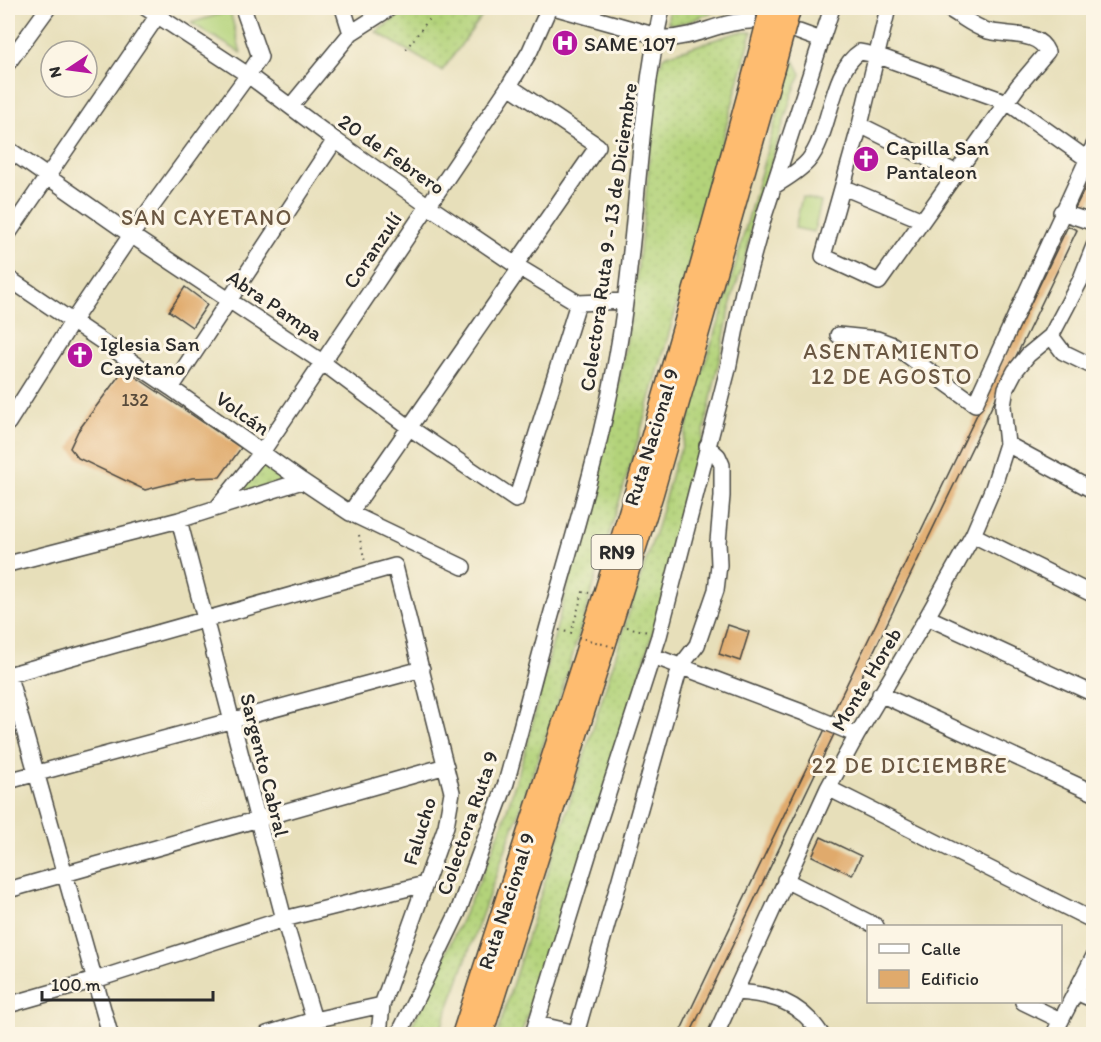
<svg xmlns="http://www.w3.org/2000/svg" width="1101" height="1042" font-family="Itim,sans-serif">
<defs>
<pattern id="grass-dots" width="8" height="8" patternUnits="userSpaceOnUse" patternTransform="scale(1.5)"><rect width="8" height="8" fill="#b3d37a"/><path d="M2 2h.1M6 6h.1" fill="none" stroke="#9ab56a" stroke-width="1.8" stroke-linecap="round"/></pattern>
</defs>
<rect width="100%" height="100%" fill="#fcf5e5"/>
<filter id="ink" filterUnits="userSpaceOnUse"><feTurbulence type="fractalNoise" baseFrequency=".0167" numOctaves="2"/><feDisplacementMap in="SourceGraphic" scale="12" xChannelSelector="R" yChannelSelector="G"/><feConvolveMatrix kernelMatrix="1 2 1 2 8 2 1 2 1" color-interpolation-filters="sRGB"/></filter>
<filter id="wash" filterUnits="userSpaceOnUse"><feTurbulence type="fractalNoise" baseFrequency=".008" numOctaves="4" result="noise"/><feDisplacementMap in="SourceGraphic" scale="24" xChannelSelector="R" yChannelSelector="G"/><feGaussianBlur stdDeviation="1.35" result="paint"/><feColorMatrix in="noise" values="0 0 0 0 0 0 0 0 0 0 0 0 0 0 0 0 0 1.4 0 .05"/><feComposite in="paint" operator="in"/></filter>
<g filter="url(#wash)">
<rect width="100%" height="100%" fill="#e7dfba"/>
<path fill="url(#grass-dots)" stroke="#6f7f52" stroke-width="1.5" d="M410,8H488L442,71L376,32Z
M669,8H724C707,12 685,28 668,23Z
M739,32H752L721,146L712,186L637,443L558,703L439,1034H408L480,880L503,823L526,748L619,382L632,311L644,217L657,72L663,57L667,55Z
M794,60L801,74L792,95L753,223L745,259L733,294L687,513L610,780L521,1034H497L633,600L658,524L674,465L682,447L696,390L722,313L773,129Z
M263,460L288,480L234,495Z"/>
<path fill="#b3d37a" stroke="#6f7f52" stroke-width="1.5" d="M230,11L241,53L191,23Z
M802,197L821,202L814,232L795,228Z"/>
<g id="blocks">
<path fill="#e0aa6c" d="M1094,171V194L1084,214L1074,210Z
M1068,226L1077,230L839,723L830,719Z
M185,287L205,302L207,305L192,327L169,311Z
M124,369L241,448L220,477L192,478L145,490L78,458L70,448L78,431Z
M728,625L749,632L740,661L719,654Z
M827,725L836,730L690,1034H679Z
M821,837L861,856L852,875L812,856Z"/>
</g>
</g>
<g filter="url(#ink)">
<use href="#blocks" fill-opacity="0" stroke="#474640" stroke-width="1.5"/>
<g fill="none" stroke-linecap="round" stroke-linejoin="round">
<defs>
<path id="minor" d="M146,8L248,75L335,140L427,205L520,268L578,303L625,301
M343,8L351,33
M557,8L664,38C694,39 720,21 750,21
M888,8L860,125L823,256L879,282L1018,86L1047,52C1039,31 1007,36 988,31C974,27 960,15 947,8
M799,32L821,40
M8,63L48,8
M509,86L598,146L516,264
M291,106L351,33L390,8
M860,125L957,173
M8,149L131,235L322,362L410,428L516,500L578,303
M774,186C786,179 799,171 808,161C831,134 830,71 860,52L876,55L1007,102L1087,159
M843,187L922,220
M1061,212L1094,223
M8,234L158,15
M8,278L171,388L302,481L350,513L463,567
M838,335L877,339L893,345L975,404L1094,145
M1051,336L1063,352L1094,367
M171,388L335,140
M8,423L72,322L131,235L248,75L260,57L243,8
M1007,444L1094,491
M217,508L262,452L509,86L530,51L549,8
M350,513L520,268
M179,520L284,919L314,1020
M973,535L1094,595
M8,564L179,520L302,481
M927,617L1094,694
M653,656L807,714L857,735
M8,673L110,1034
M8,675L395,566L452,792L446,826L382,1005L379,1034
M880,694L1094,793
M8,781L422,669
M828,788L1094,921
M785,880L876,926
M8,890L446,766
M735,992C772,994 800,1002 821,1034
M1076,992L1094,1000
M1023,1002L1060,1020
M8,1005L95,980L284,919L425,884
M537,1024L580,1034
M267,1034L314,1020L382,1005
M399,1034L458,912L506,783C522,726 536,668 552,612C577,524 604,435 619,344C638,233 637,118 662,8
M533,1034L590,849L659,636L728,369L743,292L764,216L832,8
M576,1034L680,667L697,645L716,590L719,565L718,542L722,496V465L718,456L707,446
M716,1034L828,788L857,735L927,617L973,535L993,488L1007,444L1003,406L1006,388L1015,371L1028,355L1051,336L1080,281L1094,246
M1054,1034L1094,956"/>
<path id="highway" d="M463,1034C507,896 553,757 597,618C655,435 706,251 756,66
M482,1034L652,495L773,70"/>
</defs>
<use href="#minor" stroke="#474640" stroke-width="18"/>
<use href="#highway" stroke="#474640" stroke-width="24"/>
<path stroke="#474640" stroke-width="2" stroke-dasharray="1.5 4.5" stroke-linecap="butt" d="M487,8H488
M406,49L433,14L454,8
M359,535L365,562
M627,627L648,632
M559,630L571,633L583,592L589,593"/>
<use href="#minor" stroke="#fff" stroke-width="15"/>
<use href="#highway" stroke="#febc70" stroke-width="21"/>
<defs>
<path id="highway-bridge" d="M756,66L771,8
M773,70L790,8"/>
</defs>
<use href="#highway-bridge" stroke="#474640" stroke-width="24" stroke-linecap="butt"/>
<path stroke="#474640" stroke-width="2" stroke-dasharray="1.5 4.5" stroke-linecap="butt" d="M578,637L617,648"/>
<use href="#highway-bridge" stroke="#febc70" stroke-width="21"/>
</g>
</g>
<defs>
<symbol id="hospital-disc" viewBox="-11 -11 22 22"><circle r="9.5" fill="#b5179e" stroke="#fcf5e5"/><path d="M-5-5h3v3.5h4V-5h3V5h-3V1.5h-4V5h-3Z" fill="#fff"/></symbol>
<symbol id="church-disc" viewBox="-11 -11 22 22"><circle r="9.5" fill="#b5179e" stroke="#fcf5e5"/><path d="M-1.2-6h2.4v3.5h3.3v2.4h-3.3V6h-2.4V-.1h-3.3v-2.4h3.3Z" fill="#fff"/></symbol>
</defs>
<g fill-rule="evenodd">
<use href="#hospital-disc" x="550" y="28" width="30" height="30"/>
<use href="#church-disc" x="851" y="144" width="30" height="30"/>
<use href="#church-disc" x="65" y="340" width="30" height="30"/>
</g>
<g text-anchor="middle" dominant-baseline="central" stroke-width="6" stroke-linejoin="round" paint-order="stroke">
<g font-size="18" fill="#584b3b">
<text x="135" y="400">132</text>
</g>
<rect fill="#fcf5e5" stroke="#6a6863" stroke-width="1.5" x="591.5" y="535" width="51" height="34" rx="4.5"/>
<g font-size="20" font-weight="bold" fill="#2b2b2b">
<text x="617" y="552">RN9</text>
</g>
<g font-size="21" fill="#2b2b2b" stroke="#fcf5e5" text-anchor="start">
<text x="584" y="43">SAME 107</text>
<text x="886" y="147">Capilla San<tspan x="886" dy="24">Pantaleon</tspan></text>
<text x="100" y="343">Iglesia San<tspan x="100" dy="24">Cayetano</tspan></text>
</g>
<g font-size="21" fill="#2b2b2b" stroke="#fcf5e5">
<text transform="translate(392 154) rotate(35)">20 de Febrero</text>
<text transform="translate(608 237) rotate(-82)">Colectora Ruta 9 - 13 de Diciembre</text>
<text transform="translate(372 250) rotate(-56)">Coranzulí</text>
<text transform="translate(275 305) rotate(34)">Abra Pampa</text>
<text transform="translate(243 413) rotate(35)">Volcán</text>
<text transform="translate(651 437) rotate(-73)">Ruta Nacional 9</text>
<text transform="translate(866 679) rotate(-59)">Monte Horeb</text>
<text transform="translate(265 765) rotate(76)">Sargento Cabral</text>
<text transform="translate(467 823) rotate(-71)">Colectora Ruta 9</text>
<text transform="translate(419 831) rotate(-73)">Falucho</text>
<text transform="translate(506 901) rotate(-72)">Ruta Nacional 9</text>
</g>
<g font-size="22" letter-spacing="1.5" fill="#6a5742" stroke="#fcf5e5">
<text x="207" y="217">SAN CAYETANO</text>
<text x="892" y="351">ASENTAMIENTO<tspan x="892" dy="25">12 DE AGOSTO</tspan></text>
<text x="910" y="765">22 DE DICIEMBRE</text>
</g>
</g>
<rect width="1101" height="1042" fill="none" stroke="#fcf5e5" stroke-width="30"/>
<rect x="867" y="925" width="195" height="78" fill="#fcf5e5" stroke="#a8a49b" stroke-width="1.5"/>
<rect x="879" y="944" width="30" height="9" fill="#ffffff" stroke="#a8a49b" stroke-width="1.5"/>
<text x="921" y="955" font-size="18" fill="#2b2b2b">Calle</text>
<rect x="879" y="970" width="30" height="18" fill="#e0aa6c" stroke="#a8a49b" stroke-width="1.5"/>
<text x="921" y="985" font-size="18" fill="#2b2b2b">Edificio</text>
<g transform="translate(69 69) rotate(257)"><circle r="28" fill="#fcf5e5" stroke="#a8a49b" stroke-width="1.5"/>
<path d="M0-4.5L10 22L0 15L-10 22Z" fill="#b5179e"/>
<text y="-9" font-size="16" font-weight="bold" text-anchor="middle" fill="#2b2b2b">N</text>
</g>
<path d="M42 991v9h171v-9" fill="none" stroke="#2b2b2b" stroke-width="3"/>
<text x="51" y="991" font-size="18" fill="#2b2b2b" stroke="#fcf5e5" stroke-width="4.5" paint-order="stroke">100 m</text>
</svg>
